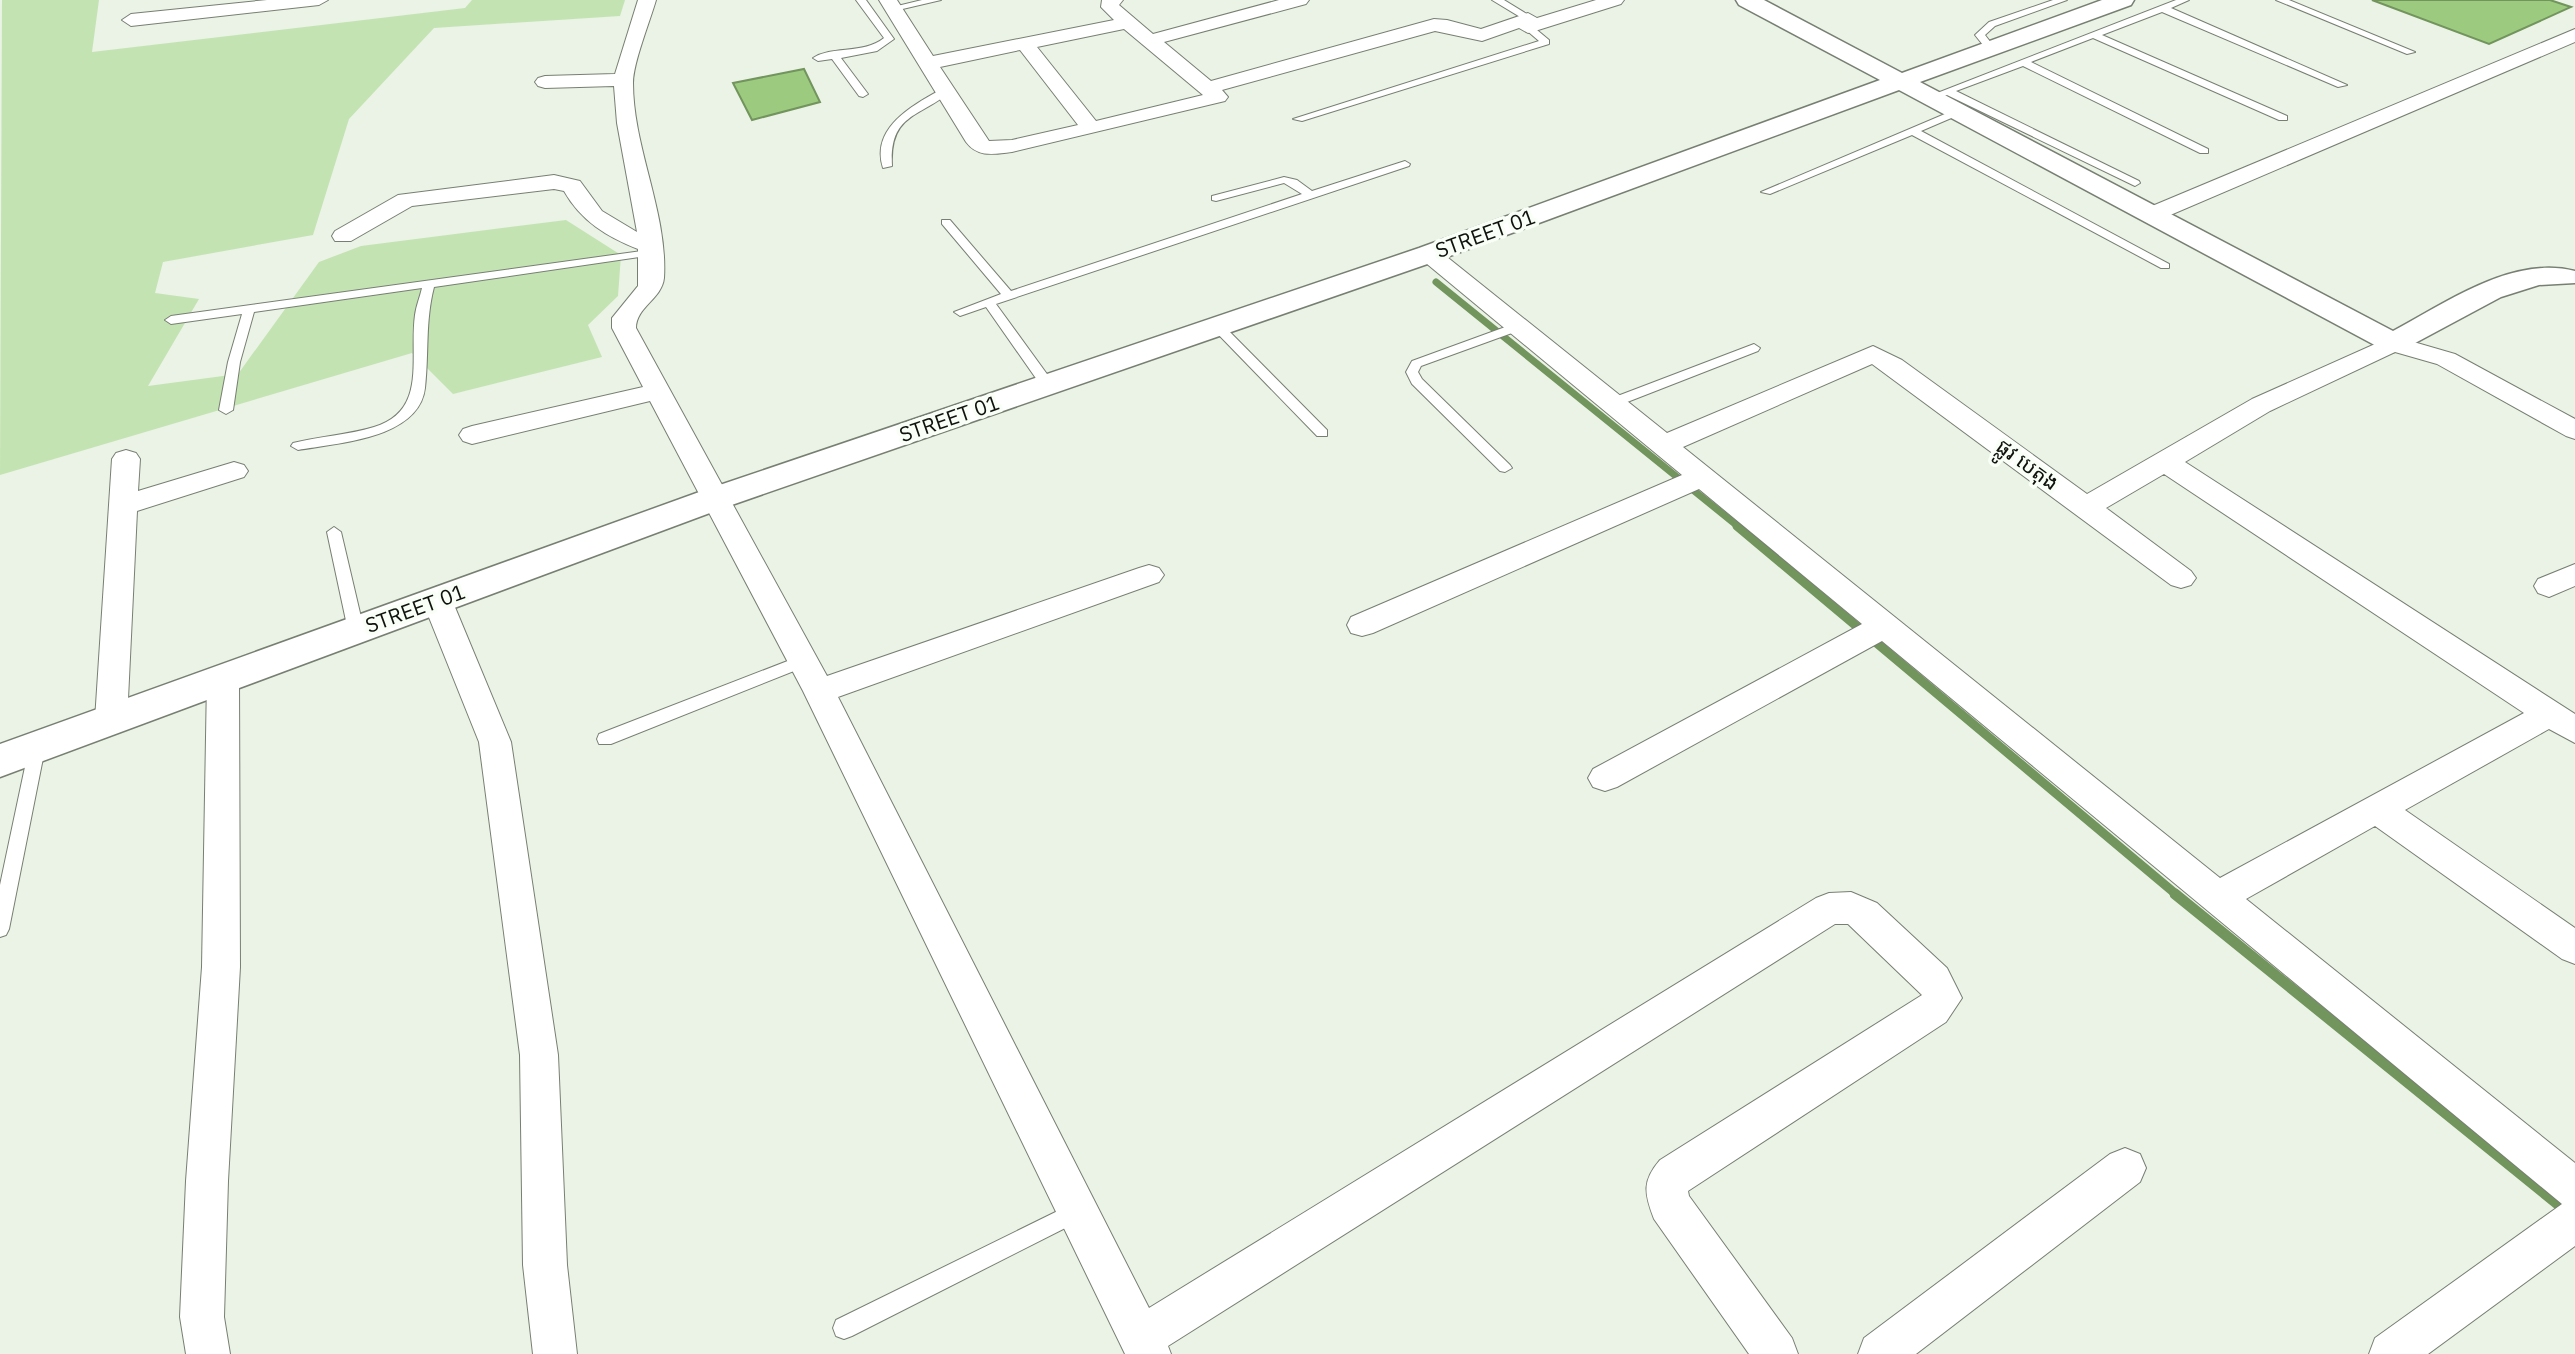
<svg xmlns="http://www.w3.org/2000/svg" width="2575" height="1354" font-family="'IBM Plex Sans','Noto Sans Khmer',sans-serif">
<rect width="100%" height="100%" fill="#eaf3e5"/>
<path fill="#c4e3b3" d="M2,0H99L92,52L465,8L472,0H625L620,16L434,28L349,119L313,235L163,262L155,293L199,299L148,386L238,374L319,262L361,246L566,220L621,255L618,296L588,325L602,357L453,394L412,353L0,475Z"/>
<path fill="#9ccb7f" stroke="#72945d" stroke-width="2" d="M2372,0H2550L2571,7L2489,44Z
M804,69L820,102L752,120L733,83Z"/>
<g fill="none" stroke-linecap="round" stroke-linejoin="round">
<path stroke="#72945d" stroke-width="7" d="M1436,282L1740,528"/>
<path stroke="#72945d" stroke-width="9" d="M1737,526L2177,895"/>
<path stroke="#72945d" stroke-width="11" d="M2175,894L2575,1218"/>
<defs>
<path id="lane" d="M856,0H866L894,39L877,51L841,58L868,94L863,97L859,96L832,59L818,61L813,58C834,45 862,55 884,38Z
M922,0H941L894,11L889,8Z
M1492,0H1504L1543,24L1535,26Z
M2053,0H2067L1995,26L1985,35L1995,48L1993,50H1987L1975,35L1989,22Z
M2176,0H2189L2171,8L2347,85L2338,87L2162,12L2102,35L2287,116V120H2279L2093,38L2031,62L2208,149V153H2200L2023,66L1956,91L2139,181L2140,183L2135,186L1947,95L1932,100L1927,97Z
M2276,0H2289L2415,52L2407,54Z
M1525,25H1531L1549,40V44L1302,121L1293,119L1539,41L1525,29Z
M942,89L951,91C920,118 889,113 892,166L883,168C870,128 913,105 942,89Z
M1959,108L1964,111L1963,113L1921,131L2169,264V268H2161L1912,135L1770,194L1761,192Z
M1405,161L1410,164L1409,166L996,304L1052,381V387H1042L986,307L960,316L954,312L1001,294L942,224V220H950L1011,291L1302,194L1284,183L1216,201L1212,200V196L1284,177L1297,180L1312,191Z
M649,250L655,253L653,255L434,287C425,322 429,353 425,388C419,439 337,443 298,450L291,446L293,443C320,436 348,435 374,427C428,411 409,357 415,315C416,306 420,297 422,288L254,312L240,362L233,410L226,414L219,410L228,362L242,314L171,324L165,320L171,316Z
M1217,322L1221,323L1327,430V436H1317L1213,329V323Z
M1519,322L1523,323V329L1421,366L1418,372L1422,379L1510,465L1512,468L1505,472L1500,471L1412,384L1406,372L1412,361Z
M1754,344L1760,348L1758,351L1617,406L1612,407L1605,403L1607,400Z
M334,527L341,532L364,630L356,636L348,630L327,532Z
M803,655L809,657L811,661L809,665L611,744H599L597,739L599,734Z
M37,742L43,743L45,748L9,929L6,935L0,937V885L29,748L31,743Z
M1078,1201L1085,1204L1088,1211L1085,1218L852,1336L844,1339L836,1336L833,1328L836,1320Z"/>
<path id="street" d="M267,0H328L319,5L131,26L122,20L131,14Z
M638,0H656C650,21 633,63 633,83C633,148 668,213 664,278C662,299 636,307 636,328L827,676L1139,568L1149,565L1159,568L1164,575L1159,582L838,697L1149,1308L1816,898L1829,893L1851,892L1877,903L1947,968L1962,998L1946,1022L1688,1191L1689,1196L1792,1338L1798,1354H1749L1654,1219C1644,1193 1642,1181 1660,1160L1922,995L1848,924H1835L1168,1346L1171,1354H1125L803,691L650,401L472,444L463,441L459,435L463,429L472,426L643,387L612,328V318L638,286V249C607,237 581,221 564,191L554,189L412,206L351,241H335L332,236L335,231L398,195L554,175L580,181L602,211L637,232L617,123L614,86L545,88L538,86L535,82L538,78L545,76L615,74Z
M879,0H897L933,56L1114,20L1101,7L1102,0H1123L1119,5L1153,34L1279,0H1309L1306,4L1164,42L1211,81L1434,19L1447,20L1481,29L1528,13L1537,18L1596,0H1624L1621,4L1535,31L1528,33L1519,28L1482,41L1435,31L1222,90L1228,97L1225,101L1012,152C994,154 978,158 966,142ZM1124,29L1203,95L1096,121L1037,47ZM1020,50L1078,125L1012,140L989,141L940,67Z
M2575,29V42L2161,219H2145L2142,214L2145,209Z
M1429,247L1437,249L1667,433L1873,346L1902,360L2087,494L2252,399L2393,336L2455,354L2575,419V439L2566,436L2437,364L2395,352L2270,411L2185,462L2575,714V743L2549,729L2405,810L2575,928V964L2562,959L2375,826L2246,899L2575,1163V1246L2428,1354H2369L2375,1338L2562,1204L1882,641L1617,787L1605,791L1593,787L1588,778L1593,769L1862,624L1699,489L1373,633L1362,636L1351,633L1347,625L1351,617L1682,475L1421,259L1417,254L1421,249ZM1872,364L2171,585L2181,588L2191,585L2196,578L2191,571L2106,508L2164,474L2524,713L2220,878L1683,447Z
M126,450L136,453L140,459L138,491L234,462L244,465L248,471L244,477L137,511L127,720L122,729L111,733L100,729L95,720L112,459L116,453Z
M2575,564V586L2549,597L2538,593L2534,586L2538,579Z
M437,589L448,592L452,600L511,742L558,1055L567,1265L577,1354H533L523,1265L520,1055L479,742L422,600L426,592Z
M223,668L234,672L239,680L240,967L228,1181L224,1317L230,1354H186L180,1317L186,1181L202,967L207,680L212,672Z
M2125,1148L2140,1154L2146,1168L2140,1182L1916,1354H1858L1864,1338L2110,1154Z"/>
<path id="secondary" d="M1736,0H1764L1902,73L2102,0H2134L2131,5L1920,82L2393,331C2446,303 2512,255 2575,271V283L2539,285L2501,297L2404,349L2393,352L2382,349L1899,90L1439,260L726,507L0,777V744L702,491L1419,248L1880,80L1739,5Z"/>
</defs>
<use href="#lane" stroke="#777f72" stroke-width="2"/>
<use href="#street" stroke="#777f72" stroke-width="2"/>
<use href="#secondary" stroke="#777f72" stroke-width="3"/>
<use href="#lane" fill="#fff" fill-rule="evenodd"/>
<use href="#street" fill="#fff" fill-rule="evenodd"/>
<use href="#secondary" fill="#fff" fill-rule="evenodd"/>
</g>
<g text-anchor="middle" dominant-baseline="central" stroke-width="7" stroke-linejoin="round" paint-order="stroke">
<g font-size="21" fill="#0f120d" stroke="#f9fff6">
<text transform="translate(1485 233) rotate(-20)">STREET 01</text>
<text transform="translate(949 418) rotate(-19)">STREET 01</text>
<text transform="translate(2028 464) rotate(36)">ផ្លូវ បេតុង</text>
<text transform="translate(415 608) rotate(-20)">STREET 01</text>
</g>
</g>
</svg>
